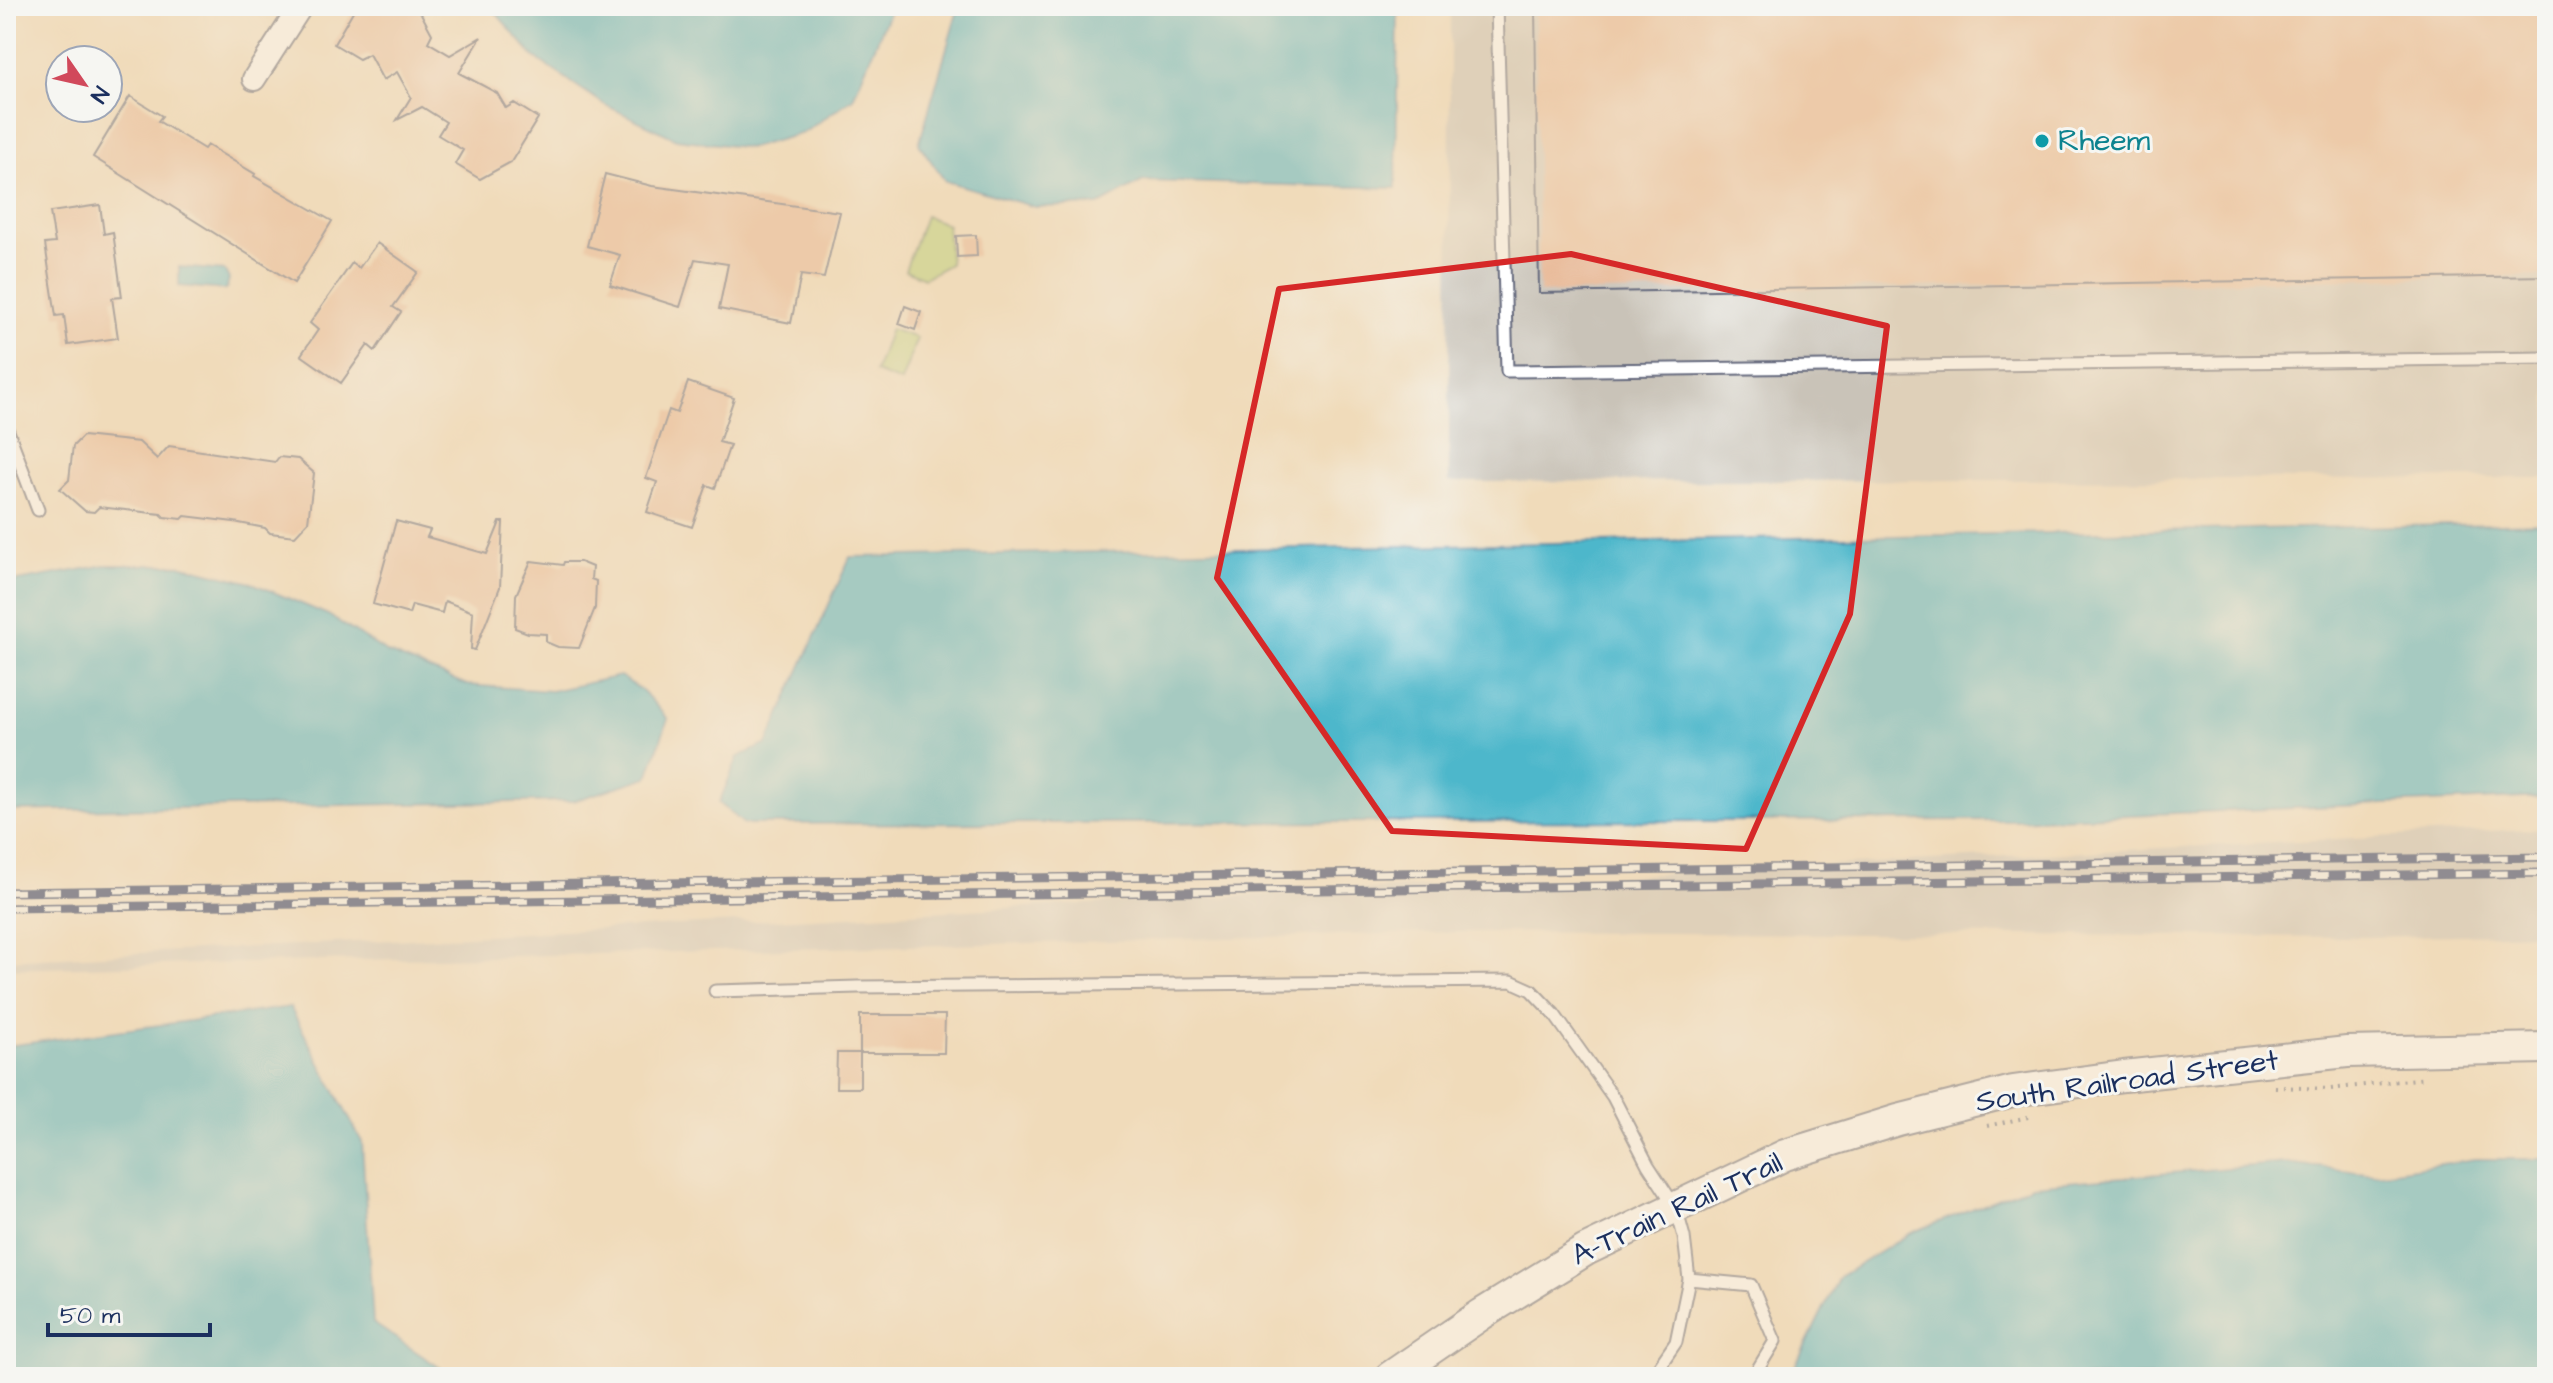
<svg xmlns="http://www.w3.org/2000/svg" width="2553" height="1383" font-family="'Architects Daughter',sans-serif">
<rect width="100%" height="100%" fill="#f6f6f2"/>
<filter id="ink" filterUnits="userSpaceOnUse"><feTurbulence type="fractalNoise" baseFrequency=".0125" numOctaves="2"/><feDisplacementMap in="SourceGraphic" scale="16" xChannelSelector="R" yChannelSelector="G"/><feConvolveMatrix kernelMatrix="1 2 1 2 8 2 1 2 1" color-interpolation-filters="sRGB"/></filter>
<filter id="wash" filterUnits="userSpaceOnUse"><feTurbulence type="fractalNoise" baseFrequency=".006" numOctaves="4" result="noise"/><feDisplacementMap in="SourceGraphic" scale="32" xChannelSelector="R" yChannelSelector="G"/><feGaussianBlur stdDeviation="1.8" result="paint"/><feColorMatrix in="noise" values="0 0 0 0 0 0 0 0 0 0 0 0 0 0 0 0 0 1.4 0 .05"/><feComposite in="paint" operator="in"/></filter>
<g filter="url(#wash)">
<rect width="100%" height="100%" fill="#f0dbba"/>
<path fill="#c9c3b8" d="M1450,6H2547V478L1449,482Z
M2547,828V933L2369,937L1462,932L6,969V960Z"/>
<path fill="#b8d075" stroke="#6a806a" stroke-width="2" d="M925,216L947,224L950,264L924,278L905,270Z
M890,329L917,338L901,382L875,372Z"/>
<path fill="#4db7cb" stroke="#347394" stroke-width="2" d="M490,6H892L853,98L803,133L750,148L676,139L605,105L534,57Z
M959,6H1398L1396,188L1143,181L1099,205L1035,207L945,181L919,144Z
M179,267L225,271L229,279L226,290L179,286Z
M2547,523V797L2014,820L744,824L719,803L738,757L767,744L850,557Z
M106,565H180L252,583L328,615L388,653L467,685L551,691L620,676L643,691L668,719L648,777L573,801L6,811V583Z
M290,1007L362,1142L373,1323L454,1377H6V1046Z
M2475,1159H2547V1377H1790L1839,1277L1911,1233L2032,1185L2286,1163L2374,1174Z"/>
<g id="blocks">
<path fill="#e8b794" d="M356,6H417L432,34L428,42L450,55L481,37L459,73L497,93L506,108L514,103L538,118L511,162L480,179L455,164L463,150L438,135L446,122L422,107L397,120L411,97L397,72L383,80L369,54L359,59L334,44Z
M1535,6H2547V276L1539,293Z
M130,96L162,116L158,121L204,149L207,145L255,174L254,176L332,221L294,283L93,157Z
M605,174L652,186L840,212L824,278L801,275L791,323L719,309L728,264L695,259L680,307L610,285L620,255L587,246Z
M100,205L104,234L113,232L122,297L112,298L118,338L68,345L64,315L56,316L45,244L55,243L50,212Z
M976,235L977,256L957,257L956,236Z
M377,243L418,272L393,307L401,312L375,351L368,345L341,383L301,355L318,330L310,323L352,263L359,268Z
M905,306L921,312L915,330L899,324Z
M688,382L734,398L719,442L730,445L715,488L707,485L692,527L647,512L657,482L646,478L669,410L677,413Z
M83,436L139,442L157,459L169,446L275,462L279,457L298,459L314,473L308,522L295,536L270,533L265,528L234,522L185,516L182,519L164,517L161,514L99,507L94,512L85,511L60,489L69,480L73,446Z
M396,521L430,530L427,537L487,554L500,522H503L500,587L475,650L471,649L473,612L445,601L442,613L412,605L409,614L373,604Z
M531,561L563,565L564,562H580L592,567L591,579L596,581L595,608L579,648L558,647L546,642V634L528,633L515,628L516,595Z
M860,1015H945L944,1053H860Z
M837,1053H860V1088H836Z"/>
</g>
</g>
<g filter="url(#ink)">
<use href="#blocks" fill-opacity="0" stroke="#666b7e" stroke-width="2"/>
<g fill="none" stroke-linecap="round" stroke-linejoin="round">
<defs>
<path id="lane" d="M1497,6L1507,371L2547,358
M6,426L38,510
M715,991L858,987L1511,981L1531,990L1554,1014L1613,1097L1648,1165L1676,1208L1684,1237L1689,1279L1676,1342L1652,1377
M1689,1279L1751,1285L1775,1341L1753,1377"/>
<path id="street" d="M254,79L301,6"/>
<path id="secondary" d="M1390,1377L1482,1314L1586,1250L1785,1155L1898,1120L2013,1091L2124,1076L2347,1052L2547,1048"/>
</defs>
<use href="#lane" stroke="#666b7e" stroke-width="15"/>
<use href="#street" stroke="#666b7e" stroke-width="26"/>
<use href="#secondary" stroke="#666b7e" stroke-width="34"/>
<path stroke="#666b7e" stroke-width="4" stroke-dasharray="2 6" stroke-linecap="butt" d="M2275,1087L2330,1089L2426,1078
M1987,1126L2033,1116"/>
<use href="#lane" stroke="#fff" stroke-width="11"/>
<use href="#street" stroke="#fff" stroke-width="22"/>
<use href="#secondary" stroke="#fff" stroke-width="30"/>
<defs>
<path id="rail" d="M6,892L2547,857
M6,908L2547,873"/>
</defs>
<use href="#rail" stroke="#1b2f5e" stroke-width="9"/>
<use href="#rail" stroke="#f6f6f2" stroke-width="6" stroke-dasharray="18" stroke-linecap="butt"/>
</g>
</g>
<path d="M0 0H2553V1383H0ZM1571,254L1887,326L1850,614L1746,849L1392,831L1217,578L1279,289Z" fill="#f0dbba" fill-opacity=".55" fill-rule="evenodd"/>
<path fill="none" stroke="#d62828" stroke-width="6" stroke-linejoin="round" d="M1571,254L1887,326L1850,614L1746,849L1392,831L1217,578L1279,289Z"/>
<circle fill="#0f9aa8" stroke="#f6f6f2" stroke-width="3" cx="2042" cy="141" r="8"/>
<g text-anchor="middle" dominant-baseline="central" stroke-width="6" stroke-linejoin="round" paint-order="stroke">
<g font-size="30" fill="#0d838f" stroke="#f6f6f2" text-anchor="start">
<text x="2058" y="141">Rheem</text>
</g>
<g font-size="30" fill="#1b2f5e" stroke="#f6f6f2">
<text transform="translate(2127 1081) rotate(-8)">South Railroad Street</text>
<text transform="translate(1677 1209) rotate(-25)">A-Train Rail Trail</text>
</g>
</g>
<rect width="2553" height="1383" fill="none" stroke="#f6f6f2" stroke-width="32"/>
<g transform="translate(84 84) rotate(124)"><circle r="38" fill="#f6f6f2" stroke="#9ea6b7" stroke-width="2"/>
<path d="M0-6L14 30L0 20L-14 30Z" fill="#d1495b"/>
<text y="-12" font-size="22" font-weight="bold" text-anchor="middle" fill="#1b2f5e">N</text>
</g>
<path d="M48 1323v12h162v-12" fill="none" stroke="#1b2f5e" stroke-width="4"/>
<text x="60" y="1323" font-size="24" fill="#1b2f5e" stroke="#f6f6f2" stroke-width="6" paint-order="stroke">50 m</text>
</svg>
